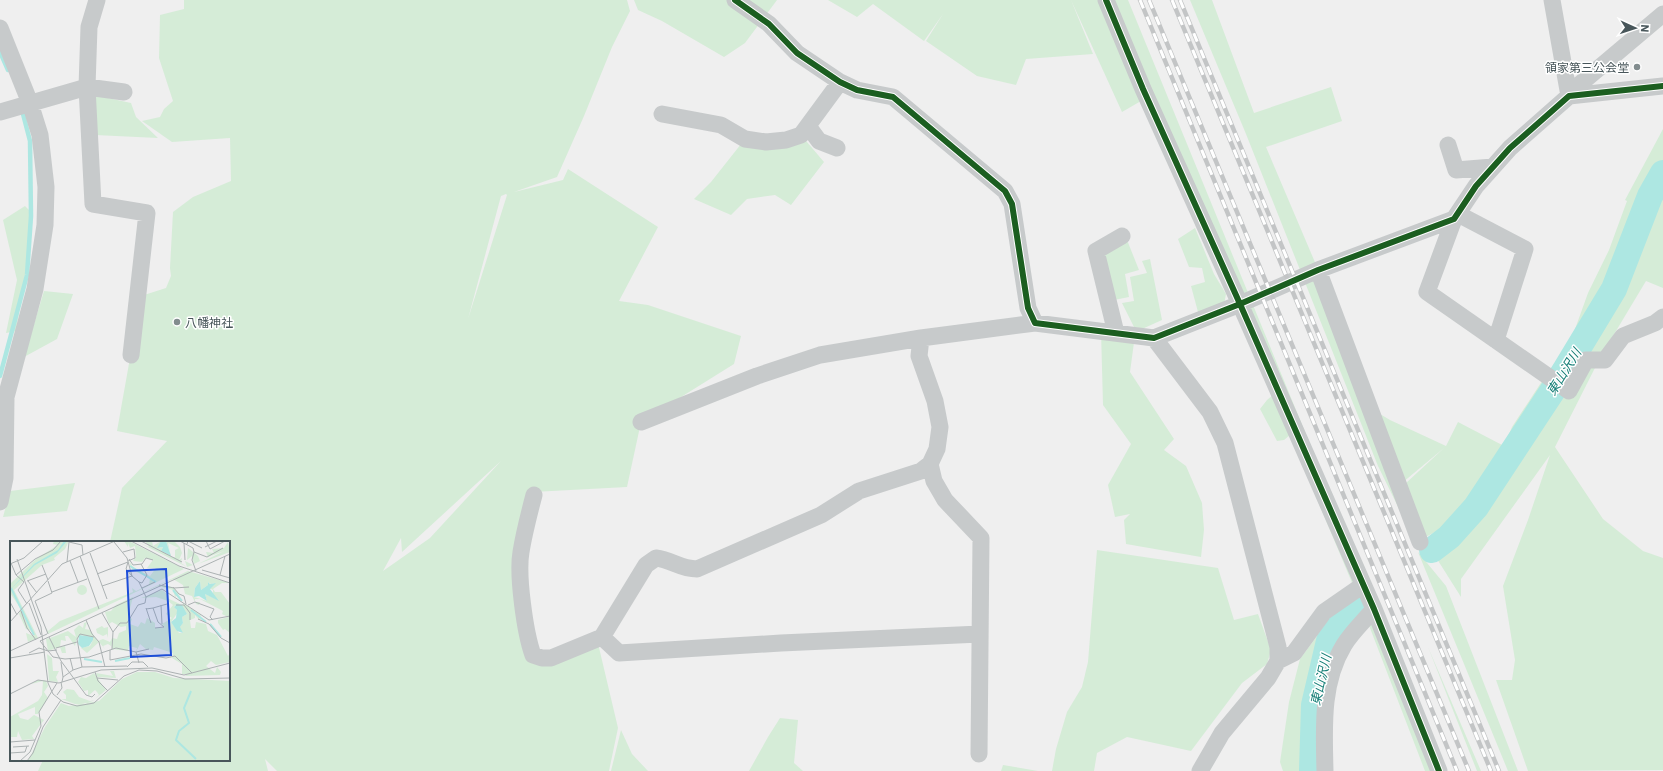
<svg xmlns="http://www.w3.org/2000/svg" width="1663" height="771" font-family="'IBM Plex Sans','Noto Sans JP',sans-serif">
<rect width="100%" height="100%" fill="#efefef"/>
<path fill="#d5ecd7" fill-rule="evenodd" d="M184,0H627L630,11L612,47L584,116L557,177L514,192L563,180L568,169L658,227L619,301L648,305L741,336L734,364L641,422L627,487L533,492L521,556L533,655L597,639L618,728L609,771H277L265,759L268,771H38L43,760H229V542H110L122,488L167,441L117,431L141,296L166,288L171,276L170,268L173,212L193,197L231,181L230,138L172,142L142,121L160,117L164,109L173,101L159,58L160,15L184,9ZM506,194L507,195L468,319L501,196ZM501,461L430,538L383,571L401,538L402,552Z
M634,0H777L745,43L724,57L662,21L638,10Z
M828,0H1071L1093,54L1026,59L1016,85L977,76L926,41L943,14L924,41L873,4L857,17Z
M1071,0H1100L1141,101L1122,112Z
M1109,0H1128L1444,771H1425L1365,615L1330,678L1324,771H1283L1280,762L1289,702L1300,659L1320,632L1358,597L1290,435L1284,440L1277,441L1260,409L1267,400L1273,395Z
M1190,0H1212L1254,113L1331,87L1342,121L1266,147L1317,267L1406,523L1378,466L1246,134Z
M94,95L131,103L136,117L158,138L95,135Z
M1663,129V288L1646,281L1601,356L1555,447L1603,519L1643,551L1663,558V770L1528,771L1496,680H1512L1515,660L1503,586L1528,520L1550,455L1461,579V597L1425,540L1435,532L1422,539L1406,483L1444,448L1402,483L1380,414L1390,420L1446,446L1458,422L1504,446L1512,427L1548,372L1570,343L1588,293L1609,250L1627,201L1625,200Z
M801,135L824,162L791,205L775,195L747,199L731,215L694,199L711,182L745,139Z
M25,206L31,212L27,262L16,331L6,333L17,280L3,220Z
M1195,228L1214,274L1226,294L1224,305L1198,312L1191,286L1205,282L1202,268L1189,267L1178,239Z
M1127,240L1139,270L1125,274L1129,297L1114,300L1100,253Z
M1150,259L1162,320L1142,329L1134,327L1122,303L1134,301L1130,277L1147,273L1142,261Z
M44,291L73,294L57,339L24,357Z
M1101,331L1135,335L1130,372L1174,439L1164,450L1186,466L1202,503L1204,530L1201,557L1126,544L1124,520L1130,514L1115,517L1108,485L1131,444L1103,405Z
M75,483L67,511L3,517L10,491Z
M1097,550L1218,568L1234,620L1258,614L1271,650L1267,664L1242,683L1191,751L1127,737L1097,753L1094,771H1052L1056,749L1067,712L1082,687L1088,662Z
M1418,552L1446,586L1518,771H1508Z
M1428,647L1481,771H1477Z
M780,718L798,720L794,763L803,771H749L768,737Z
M621,730L632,754L648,771H611Z
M1003,765L1038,771H1001Z"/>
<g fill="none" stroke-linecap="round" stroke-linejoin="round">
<path stroke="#ade7e2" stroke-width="4.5" d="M0,52L8,70
M0,376L27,275L31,216L30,141L23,114"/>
<path stroke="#ade7e2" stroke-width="26" d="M1432,550L1449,537L1476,507L1553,390L1614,289L1650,196L1663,173
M1312,771L1314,705L1329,641L1347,615L1361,599"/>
<path stroke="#c7cacb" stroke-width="17" d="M735,0L769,24L797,53L840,82L857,90L893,97L1005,191L1012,204L1028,308L1035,323L1154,338L1240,304L1318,270L1454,219L1476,186L1510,148L1569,96L1663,86
M1106,0L1143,89L1240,304L1374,609L1439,771
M1552,0L1569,96
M0,28L30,103L40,135L46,187L45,225L35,289L6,397L5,478L0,502
M124,92L87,87L93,204L147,213L131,355
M1569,96L1580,84L1663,14
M0,112L87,87L89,27L97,0
M662,114L721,125L745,139L766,142L786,140L801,135L840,82
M808,126L819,141L837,148
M1448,145L1456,170L1493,167
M1458,214L1525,249L1496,340
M1454,219L1427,292L1569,391L1586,360H1605L1623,336L1655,323L1663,317
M1318,270L1420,542
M1116,333L1096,251L1122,236
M1154,338L1210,412L1225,443L1278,647V661L1268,678L1222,733L1200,771
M641,422L757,376L820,355L921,338L1035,323
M930,464L934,481L945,500L981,538L979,754
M534,495C529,514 524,533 521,552C517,575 525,633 533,655L542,658H551L602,637L646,565L656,558C672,560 680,569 697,569L821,515L859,491L921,471L930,464L937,449L940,427L935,401L919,356L921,338
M602,637L619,653L781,643L980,634
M1278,661L1294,653L1324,612L1363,585
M1325,771C1324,728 1321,683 1344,645C1352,632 1364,621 1374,609"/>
<defs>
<path id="rail" d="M1140,0L1457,771
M1149,0L1469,771
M1172,0L1491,771
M1180,0L1499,771"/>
</defs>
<use href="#rail" stroke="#c3c5c6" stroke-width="4.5"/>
<use href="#rail" stroke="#fff" stroke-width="3" stroke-dasharray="9" stroke-linecap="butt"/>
<defs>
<path id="cycleway" d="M735,0L769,24L797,53L840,82L857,90L893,97L1005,191L1012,204L1028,308L1035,323L1154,338L1240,304L1318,270L1454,219L1476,186L1510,148L1569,96L1663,86
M1106,0L1143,89L1240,304L1374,609L1439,771"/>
</defs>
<use href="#cycleway" stroke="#fff" stroke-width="8"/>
<use href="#cycleway" stroke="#1b5e20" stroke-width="6"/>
</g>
<g fill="#828c8e" stroke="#fff" stroke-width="1.5">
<circle cx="1637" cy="67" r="4"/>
<circle cx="177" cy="322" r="4"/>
</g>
<g text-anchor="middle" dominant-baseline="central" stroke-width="3" stroke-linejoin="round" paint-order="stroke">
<g font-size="12" fill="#48565a" stroke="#fff" text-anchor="end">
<text x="1629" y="67">領家第三公会堂</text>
<text x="185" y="322" text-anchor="start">八幡神社</text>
</g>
<g font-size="13" font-style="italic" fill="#177f77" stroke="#fff">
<text transform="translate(1564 372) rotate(-58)">東山沢川</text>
<text transform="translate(1321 680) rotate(-77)">東山沢川</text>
</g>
</g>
<g transform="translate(10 541)">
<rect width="220" height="220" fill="#efefef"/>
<path d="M44,0H59L55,8L44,17L45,19L32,24L4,49L28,97L18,101L16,92L24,95L22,90L16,88L9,73L11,68L0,52V43L26,18L48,4L43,3ZM114,0H119L174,28L38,93L35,85L38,90L50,80L123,51L122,47L126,50L139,44L140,37L122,29L119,20L123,26L140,35L146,27H137L143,19L135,17L132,21L123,20L126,16L125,5L120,7L118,2V6ZM126,0L139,6L135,0H142L143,5L151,0L149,7L153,6L151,10L157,13L160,11L156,0H164L170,6L172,12L169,19L172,17L171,22L177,26L175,20L183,24L177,26ZM158,2L169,7L165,9V16H161ZM218,1L220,11L188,23L214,10L198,16L196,11L204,12L202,8L214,7ZM178,7L188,15L190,20L184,23L182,15L177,19ZM178,30L220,42H212L203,48L205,51H211L220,63V92L215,88L213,89L208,82V79L218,76L212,73L213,70L190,58H185V61H190L189,64L186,63L182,55L175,53L173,44L163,38L149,44L163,46L169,53L165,56L163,49L148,45L123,56L118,75L122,78L120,83L128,86L131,81L135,83L137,77L145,82V87H153L152,83L162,77L156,73L163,64L158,60L146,56L131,57L152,49L157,53V57L170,63L164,65L168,71L161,81L169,92H173L169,87L173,82L172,76L177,73L172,66L173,62L191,74L189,79L185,74V77L180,79L181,87H185L186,81L196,83L198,90L207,94L218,115L220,112V121L206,124L201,120L196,125L205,132L207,126L211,131L210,134L175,135L178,133H172V123L162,117L163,112L144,106L143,109L136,108L130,103L126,111L127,107L119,105L118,110L102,108L101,102V105L98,103L93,105L95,108L89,101L77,112L71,107L80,105L83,99L72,94L67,97L65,105L58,95H55L56,100L51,99L50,106L55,105L56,112H52L50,106L38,110L36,98L39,97L43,104L40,97L58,90L66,96L64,89L69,84L73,87L74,82L77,81L75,88L80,89L88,100L93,98L100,101L102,97L107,98L109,92L116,89V85L111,86L102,81L99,83L95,71H92L101,70L106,64L91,71ZM190,40L191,49L198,44V41L201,43L205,42L199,47L203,49V55L209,59L195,53L197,60L184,56L185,47ZM67 49a5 5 0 1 1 10 0a5 5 0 1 1-10 0ZM92,85L94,87L98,86V97L97,93L93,95L87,92L86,88ZM37,113L42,117L43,130H49L46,136L48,141L39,140ZM119,129L104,130L106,137L87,136L86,132L103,135L100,130ZM127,131H145L164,137L220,140V220H18L35,186L51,162L59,165L89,160L112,138ZM84,132L96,149L85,158L89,154L87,151L85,149L78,155V149L74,150L68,141L71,136L76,137ZM28,139H32L36,140L38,145L34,151L38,157L28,173H25V166L8,173L10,177L18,179L24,174L34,179L22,195L24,198L12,199L8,190L7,196H0V176L28,160L32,154L33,140L21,143ZM57,148L64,149L69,156L80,160L85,159L75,163H65L54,159L51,158H56V154L53,151Z" fill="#d5ecd7" fill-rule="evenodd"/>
<path d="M54,0H57L47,12L25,24L0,49L24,23L48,9ZM151,0H156L161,15L151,10L153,6L147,7ZM190,40L191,49L198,44V41L200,43L206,42L200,48L209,60L195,53L197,60L189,55L184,56L185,47ZM167,63L172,64L177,73L172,76L173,82L170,86L173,92L167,90L161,81L166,77L167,69L164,66ZM69,94L83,96V99L79,105L72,107L68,103Z" fill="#ade7e2"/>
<path fill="none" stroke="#ade7e2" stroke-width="2" d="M120,25L146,41M1,47L24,94M163,49L172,60M181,69L196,81M200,83L211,96M74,118L92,121M105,120L120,117M181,150L174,167L179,182L169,190L166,199L186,218"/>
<path fill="none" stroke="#acb2b3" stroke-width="1" d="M121,0L169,25L220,42M131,0L172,21M170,0L183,7L184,11L182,19L186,30M196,0L200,8L215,0M174,2L175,19M177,3L178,0L192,7M195,6L207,0M113,11L124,8L125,17L118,20M184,11L197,16L213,7M80,12L97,58M70,15L89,68M7,18L31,86L38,142L43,153L53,161L67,165L84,162L114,135L129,129L147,130L175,138L220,137M119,18L123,24L132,23L136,17L143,19M60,20L68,41M57,21L59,1L72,4L73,14M118,21L116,28L122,35M1,22L6,34L14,41M0,23L14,17L33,0M32,24L38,39M192,29L220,37M87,33L118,21M6,34L25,18L43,9L51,0M210,34L215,15M17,40L36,33M18,40L27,52M14,41L8,49L17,63M129,41L132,42L137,34L131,23M149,44L164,47L179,46M92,45L122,35M163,46L169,53L174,55L176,63M132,47L145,41M42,51L77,38M136,56L152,48L199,79L220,75M0,61L7,74M19,62L31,94M151,64L152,83M166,64H174L180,72V79M178,64L185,61L204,68L200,76L203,79M136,67L141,82M143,67L157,63M136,68L143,67L148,81L154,86L145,87M11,70L17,87L26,99M92,72L103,91M188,78L199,83L211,97L220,102M76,79L82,93L89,101L95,126M0,81L52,23L105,0M38,93L25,60L42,52L38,40M39,96L51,120L76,154L82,156L85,153M46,107L67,101M102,108L103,91L110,82H117L128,64L135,62L136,56L129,41L122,35L117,17L104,1M100,109V119L131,113L156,117L165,115L182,132M0,110L37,93M126,111L139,108M19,112L29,107L38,110L47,109M0,117L35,111M60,117L63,129M51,121L53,136M129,122L126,111L106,107L79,116L55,118L43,116L30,100L220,13M72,126L67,98L70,93L84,96M117,126L122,121H133L138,126M85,131L88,140L98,150M87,137L108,139M52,141L53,136L63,129L72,126L117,125M0,153L28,139L49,142L91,129L142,127L174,134L220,122M47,154L52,147L51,141M0,201L25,199M3,206L19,205M0,212L15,211L17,205M10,220L20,211L31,185L29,171L47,142M17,220L23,212L33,186L51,159"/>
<path fill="#1d4ed8" fill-opacity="0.15" stroke="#1d4ed8" stroke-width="2" d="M156,28L161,114L121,116L117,30Z"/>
<rect width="220" height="220" fill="none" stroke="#48565a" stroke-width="2"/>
</g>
<g transform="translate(1635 28) rotate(93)" stroke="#ffffff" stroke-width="3" paint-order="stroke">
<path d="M0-3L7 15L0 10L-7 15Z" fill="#48565a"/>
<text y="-6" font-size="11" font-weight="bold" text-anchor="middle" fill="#48565a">N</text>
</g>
</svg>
